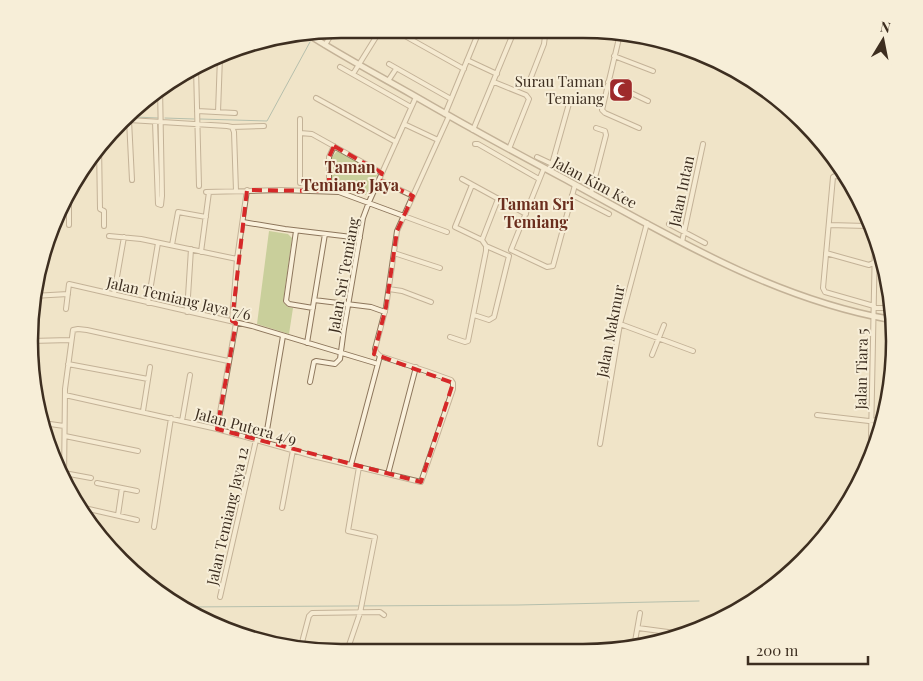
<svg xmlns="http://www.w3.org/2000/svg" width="923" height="681" font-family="'Playfair Display',serif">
<rect width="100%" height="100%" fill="#f0e4c8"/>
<path fill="#c9cf9b" d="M337,151L379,172L366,195L331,186L332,157Z
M269,231L288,234L292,238L283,302L288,307L293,308L289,334L257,324Z"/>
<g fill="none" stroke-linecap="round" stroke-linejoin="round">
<path stroke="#6f938a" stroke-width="1" d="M127,117H130
M135,117L158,118
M165,118L194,119
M200,119L267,121L310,42
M181,607L518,605L699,601"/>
<defs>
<path id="minor" d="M460,29L476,38
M522,29L545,36L544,44L528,85
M620,34L602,110L605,113L639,128
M405,36L464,69
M325,45L334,30
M614,56L653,71
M467,60L497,74
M389,64L451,99
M340,67L411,107
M196,68L199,186
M353,74L381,29
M388,81L396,69
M494,82L526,95L529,99L509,149
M608,82L648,101
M316,98L396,142
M197,111L235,113
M218,112L220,57
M445,114L480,29
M132,120L133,112
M155,122L158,204L161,205L162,196L160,87
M404,124L438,140
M232,127L264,126
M473,130L515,29
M300,133L312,134L382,173
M475,144H478L539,179
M99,145L100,209L104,211V226
M537,157L552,164
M553,161L578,174
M544,168L511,250L547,267L553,266L575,185
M550,171L570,100
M843,177L835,176L833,177L823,288L825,292L874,306
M462,179L526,214
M132,180L129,120L227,126L232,127L234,132L236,191
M379,180L413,196
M300,183V119
M329,191V157L334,146
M206,192L281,190L339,192L447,232
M591,193L606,135L605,131L596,128
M572,195L609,214
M243,222L285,229L360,238
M669,224L705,243
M69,225V191
M829,225L867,226
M296,231L286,301L289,304L313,308
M109,236L141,239L237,259
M482,240L498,199
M682,242L703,144
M172,245L178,212L206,217
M201,252L209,192
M394,253L440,268
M826,253L869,265L875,262L884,263
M389,289L402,291L431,302
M114,294L124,237
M33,296L68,294
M314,300L371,307L385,312
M148,303L158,243
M874,308H887
M66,309L69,284L252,326L375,363
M187,312L191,249
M474,315L489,320L494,317L509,256L486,246
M232,321L237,259L247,190
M620,324L693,351
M450,337L465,342L468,341L486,251V246L482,240L455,227L472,185
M31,341L70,340
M307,343L325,234
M652,355L664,325
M31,362H37
M68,364L148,379
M310,382L314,362L316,361L335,364L340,359L344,329L363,218L369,202L416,97
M34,390V391
M65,395L217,429L313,456L421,482L453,389V383L451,380L426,371L380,356L376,352L375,349L386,307L397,231L449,116
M143,411L150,367
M817,415L869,421L878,420
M182,421L190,375
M43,423L64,426
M217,429L236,323
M65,436L138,451
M871,439L875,242
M265,442L283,336
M600,444L620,324L647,223
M351,465L380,356
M64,473L91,478
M388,474L416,367
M64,480L65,389L73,330L78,329L87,330L228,361
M97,483L137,491
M80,507L137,520
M282,508L293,450
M118,515L122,488
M154,527L171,418
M220,597L256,440
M638,628L683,634
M301,646L309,616L312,613L380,612L384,615
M634,647L640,613
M347,651L360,613L375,537L348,531L359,467"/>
<path id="tertiary" d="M306,33C340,55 376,74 411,94C461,123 512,151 563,178C666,234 771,298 888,319"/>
</defs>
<use href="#minor" stroke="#8d765c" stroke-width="6"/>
<use href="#tertiary" stroke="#8d765c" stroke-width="8"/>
<use href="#minor" stroke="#faf1dc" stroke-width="4"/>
<use href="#tertiary" stroke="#faf1dc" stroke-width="5"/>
</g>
<path d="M0 0H923V681H0ZM334,146L382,173L379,180L413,196L397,231L386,307L374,354L453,383L421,482L217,429L236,323L232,321L247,190L329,191V157Z" fill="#f0e4c8" fill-opacity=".55" fill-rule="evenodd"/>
<path fill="none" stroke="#d62828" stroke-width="4" stroke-dasharray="10 6" stroke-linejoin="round" d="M334,146L382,173L379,180L413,196L397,231L386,307L374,354L453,383L421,482L217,429L236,323L232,321L247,190L329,191V157Z"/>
<defs>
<symbol id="mosque-square" viewBox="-11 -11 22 22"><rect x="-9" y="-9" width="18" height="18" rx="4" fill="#9e2a2b" stroke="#f7eed8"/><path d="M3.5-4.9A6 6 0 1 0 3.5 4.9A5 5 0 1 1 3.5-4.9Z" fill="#fff"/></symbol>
</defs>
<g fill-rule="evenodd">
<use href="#mosque-square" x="607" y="76" width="28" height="28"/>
</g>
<g text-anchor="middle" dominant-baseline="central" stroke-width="4" stroke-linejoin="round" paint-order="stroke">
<g font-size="15" fill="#3d2e20" stroke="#f7eed8" text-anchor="end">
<text x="604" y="81">Surau Taman<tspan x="604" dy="17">Temiang</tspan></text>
</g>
<g font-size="15" fill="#3d2e20" stroke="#f7eed8">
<text transform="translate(595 182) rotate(28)">Jalan Kim Kee</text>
<text transform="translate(681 191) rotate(-78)">Jalan Intan</text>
<text transform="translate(343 275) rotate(-80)">Jalan Sri Temiang</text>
<text transform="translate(179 298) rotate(13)">Jalan Temiang Jaya 7/6</text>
<text transform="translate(610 331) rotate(-79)">Jalan Makmur</text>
<text transform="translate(861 369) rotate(-89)">Jalan Tiara 5</text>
<text transform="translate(246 426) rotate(15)">Jalan Putera 4/9</text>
<text transform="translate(227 516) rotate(-77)">Jalan Temiang Jaya 12</text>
</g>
<g font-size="16" font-weight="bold" fill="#6b2e1e" stroke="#f7eed8">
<text x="350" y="166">Taman<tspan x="350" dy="18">Temiang Jaya</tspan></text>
<text x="536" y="203">Taman Sri<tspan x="536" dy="18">Temiang</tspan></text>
</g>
</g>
<path d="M0 0H923V681H0ZM341 38H583A303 303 0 0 1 886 341V341A303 303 0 0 1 583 644H341A303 303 0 0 1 38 341V341A303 303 0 0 1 341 38Z" fill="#f7eed8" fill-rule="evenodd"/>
<path fill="none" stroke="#3d2e20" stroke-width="2.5" d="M341 38H583A303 303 0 0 1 886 341V341A303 303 0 0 1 583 644H341A303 303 0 0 1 38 341V341A303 303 0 0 1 341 38Z"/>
<g transform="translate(883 40) rotate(10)" stroke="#f7eed8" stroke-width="4" paint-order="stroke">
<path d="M0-4L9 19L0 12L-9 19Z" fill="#3d2e20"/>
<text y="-8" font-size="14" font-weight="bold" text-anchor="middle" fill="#3d2e20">N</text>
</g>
<path d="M748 656v8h120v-8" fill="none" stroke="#3d2e20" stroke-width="2.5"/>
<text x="756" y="656" font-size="15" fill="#3d2e20" stroke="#f7eed8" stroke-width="4" paint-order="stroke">200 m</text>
</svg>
